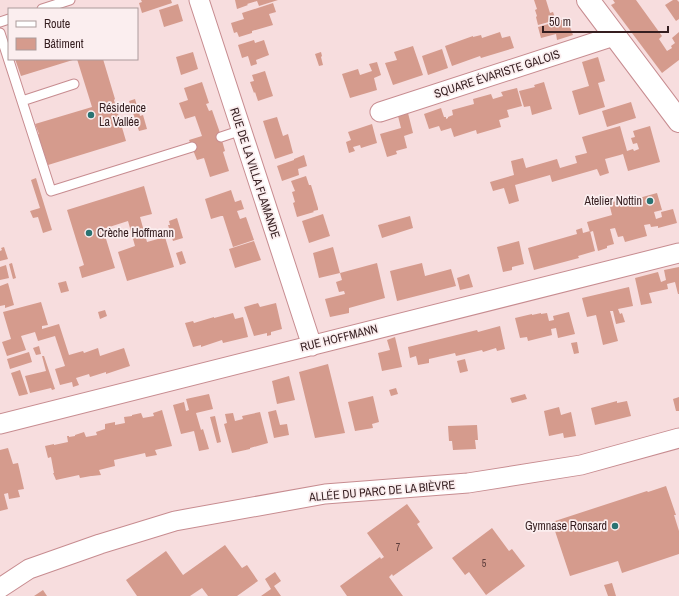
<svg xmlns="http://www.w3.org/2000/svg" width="679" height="596" font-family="'Archivo Narrow',sans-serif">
<rect width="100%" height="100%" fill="#f7ddde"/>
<path fill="#d59b8d" d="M141,0H171L172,3L142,13L139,3L142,2Z
M235,0H278L259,6L257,1L247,4L248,5L237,9Z
M534,0H546L550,13L553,12L556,20L538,25L536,17L537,16L535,10L537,9Z
M613,0H636L662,36L659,39L667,51L672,48L671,46L675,43L672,38L679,32V60L662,73L611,5L615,3Z
M673,0H677L679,2V19L676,21L665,5Z
M273,3L276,12L269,14L273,25L252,31V33L239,37L237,32L234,33L231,23L244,19L242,13Z
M178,4L183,21L164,27L159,10Z
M565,19L567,27H570L573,35L557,40L556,34L541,38L538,27Z
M500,32L502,38L510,36L514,48L481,58L480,56L452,66L445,46L473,36V37L481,35L482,38Z
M254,40L255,43L264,40L269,55L256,60L257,64L251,66L248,56L242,58L238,45Z
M413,46L423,75L393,85L385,63L397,60L394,52Z
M442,49L448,68L428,75L422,56Z
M193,52L198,69L181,75L176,57Z
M321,52L322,56L321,57L323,65L319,66L315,54Z
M598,57L605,81L598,83L605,107L579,115L572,91L589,86L582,62Z
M15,59H76L21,76Z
M77,59H103L115,99L114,100L126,141L48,165L39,138L37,139L36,135L39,134L35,124L92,107Z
M377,62L381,75L374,78L377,90L350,98L342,74L358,69L360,75L372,71L369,64Z
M265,71L273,96L258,101L255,92L254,93L250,82L254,81L252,75Z
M202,82L209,103L206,104L209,111L212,110L219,130L225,151L223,152L229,171L210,177L204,158L197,160L189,140L202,136L195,116L185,119L179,103L188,100L184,88Z
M544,82L552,109L532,115L530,106L524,107L519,91L535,87L534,85Z
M517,88L522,106L507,110L509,117L499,120L501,127L477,134L476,130L454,137L451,128L441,131L439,126L429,129L424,114L441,108L444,117H446V119L448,118V117L453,115L452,110L474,104L473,99L491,94L493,99L503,96L501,92Z
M135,99L140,116L143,115L147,129L139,131L129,101Z
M631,102L636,118L607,127L602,111Z
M408,113L413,133L404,136L407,148L396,151L397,154L387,157L380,134L401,128L398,116Z
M277,117L283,136L288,134L293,153L275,159L263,121Z
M372,124L377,143L361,148L360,145L353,147L355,151L349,153L346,142L351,140L348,132Z
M620,126L627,151L633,149L634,151L639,149L637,143L633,144L631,138L635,137L633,131L650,126L660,162L628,171L623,154L620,155L605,159L609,173L600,176L597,169L552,182L550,175L515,185L519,201L509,204L504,188L493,191L490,182L514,175L511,161L523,158L526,168L557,159L560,168L577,163L575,156L587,153L582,137Z
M304,155L307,166L298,169L299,175L282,181L277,166L294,160V159Z
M306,176L309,185H311L318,208V210L313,211L314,212L297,217L293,203L295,202L292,192L295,191L291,181Z
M36,178L52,230L43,233L38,217L33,218L30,211L40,208L31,180Z
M144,186L152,214L140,217L147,242L165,237L174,267L127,281L118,252L135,246L128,221L103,229L115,268L82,278L79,267L84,265L67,210Z
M231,190L235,202L241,200L244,209L237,211L240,219L246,217L254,240L233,247L223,216H221L211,219L205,199Z
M657,193L662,210L654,212L656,219L662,217L661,212L673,209L677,223L658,228V226L651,227L650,224L644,225L647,236L625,242L623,236L618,237L615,228L610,229L614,244L607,246V248L598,251L593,231L590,232L587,222L612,215L609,203L620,200L621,203Z
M323,214L330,236L309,243L302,221Z
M410,216L413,228L382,238L378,225Z
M177,218L183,238L173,241L168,225H170L169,221Z
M582,228L583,233L590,231L595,251L578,256L579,258L534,270L528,248L577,234L576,230Z
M254,241L261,260L235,268L229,249Z
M519,241L524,264L512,267V270L503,272L497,247Z
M4,247L8,259L0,261V251L2,250L1,248Z
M333,247L340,273L319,278L313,253Z
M182,251L186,263L180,265L176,253Z
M12,263L16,278L13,279L9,264Z
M377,263L385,298L349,308V313L330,317L325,299L345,294L344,291L339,292L336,282L342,280L340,273Z
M422,263L425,276L451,269L456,286L397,301L390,271Z
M6,265L9,278L0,280V267Z
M679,267V294H678L675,282L667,284L668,289L649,293L652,303L641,305L635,278L658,272L661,282L666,280L664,270Z
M469,274L473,287L460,290L457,278Z
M66,281L69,291L61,293L58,283Z
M8,283L14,305L5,308V305L0,306V286Z
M629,287L633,306L618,309L620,314L622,313L625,322L616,324L613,311H610L618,341L603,345L596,315L587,317L582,298Z
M41,302L48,325L42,326V329L59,324L69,355L83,351L84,353L98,348L100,356L124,348L130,366L106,374V372L90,377L89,374L76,378L79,385L73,387L72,382L60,385L55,369L65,366L55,336L38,341L35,332L21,336L26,350L7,356L2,342L11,339L3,312Z
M258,303L260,307L276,303L282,329L271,332V335L267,336V333L254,336L244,307Z
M105,310L107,316L100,319L98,312Z
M569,312L575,334L558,338L556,328L551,329L552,335L528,341L527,337L520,338L515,318L532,314V315L541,313V314L547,313L549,321L554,320L553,316Z
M233,313L235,319L243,317L248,337L223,343L222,340L201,347V345L193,347L185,323L193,321L194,323L214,317V318Z
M500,326L505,349L497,351L496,348L483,352L482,350L456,356L455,353L429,359V363L418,365L416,356L410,358L408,347L477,330L478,332Z
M395,337L402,367L382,371L378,353L390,350L387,340Z
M577,342L579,353L574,354L571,343Z
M39,346L41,354L36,355L33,348Z
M29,352L32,362L10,369L7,359Z
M42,356H44L55,389L52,390L51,388L30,393L25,376L46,371Z
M465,359L468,371L460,373L457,361Z
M328,364L345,433L315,438L299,372Z
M20,370L28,394L19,396L11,373Z
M289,376L295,400L277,404L272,381Z
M396,388L398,394L391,396L389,390Z
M209,394L213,409L196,413L201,430L203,429L209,449L199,451L194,431L181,434L173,405L184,402L186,411L189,410L186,399Z
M525,394L527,399L512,403L510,398Z
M373,396L379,422L372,424L373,428L355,431L348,402Z
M679,397V411H676L673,399Z
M617,401V403L627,401L631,416L595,425L591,408Z
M559,407L561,415L571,412L576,436L564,438L563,433L549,436L544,411Z
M162,410L172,446L155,450L157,455L146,457L145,453L114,460L115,466L99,470L101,475L92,476H91L80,478L79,475L56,480L53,473H54L51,457L48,458L45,446L54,444V445L68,442L67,436H69V437L75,436V435L84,432L86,437L97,435L96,432L105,429V424L115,422V425L125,423L124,417L132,416V415L141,413L143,418L154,416L153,413Z
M276,410L280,425L287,424L289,435L274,438L268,412Z
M260,412L268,443L250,448V449L232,453L224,424L227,423L225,414L233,413L235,421L243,419L242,416Z
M215,416L221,442L217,443L210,417Z
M477,425L478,440H475L476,449L453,450L452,441H449L448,426Z
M8,448L13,464L18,463L24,489L18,490L20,497L9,499L8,493L4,494L8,509L0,511V450Z
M666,486L676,515H674L679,531V554L622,573L618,561L570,576L552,522L647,491L648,492Z
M407,504L420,522L417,524L433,548L393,576L392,574L389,577L403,596H347L340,586L380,557L381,559L384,557L367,533Z
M492,528L509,551L512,549L525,566L486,595L469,572L465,575L452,558Z
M225,545L242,568L247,565L258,581L237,596H208L202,588L190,596H137L126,580L166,551L183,575Z
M275,572L281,581L274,586L281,596H261L271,589L265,579Z
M612,583L616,596H608L604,585Z
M43,590L47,596H34Z"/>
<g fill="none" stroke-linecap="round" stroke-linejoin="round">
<defs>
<path id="lane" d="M42,9L70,0
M0,22L9,19
M0,33L51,191L192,147
M22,101L74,84
M221,137L242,130"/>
<path id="street" d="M199,0L312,346
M380,112L614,36
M0,424L679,253
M0,588L29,569L100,544L175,521L325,494L468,483L581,465L679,438"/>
<path id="secondary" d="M588,0L679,121"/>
</defs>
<use href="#lane" stroke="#c78c90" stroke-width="11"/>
<use href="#street" stroke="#c78c90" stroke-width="21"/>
<use href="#secondary" stroke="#c78c90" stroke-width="24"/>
<use href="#lane" stroke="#fff" stroke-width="9"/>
<use href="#street" stroke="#fff" stroke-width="19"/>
<use href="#secondary" stroke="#fff" stroke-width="22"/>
</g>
<g fill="#297372" stroke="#fbeeef" stroke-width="1.5">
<circle cx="91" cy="115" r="4"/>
<circle cx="650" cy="201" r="4"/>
<circle cx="89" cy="233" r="4"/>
<circle cx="615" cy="526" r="4"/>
</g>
<g text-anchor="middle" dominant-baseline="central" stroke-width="3.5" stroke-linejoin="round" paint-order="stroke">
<g font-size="10" fill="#5d3d3b">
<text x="398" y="547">7</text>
<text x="484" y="563">5</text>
</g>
<g font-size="12" fill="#351e20" stroke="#fbeeef">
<text transform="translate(497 74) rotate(-18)">SQUARE ÉVARISTE GALOIS</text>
<text transform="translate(255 173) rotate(72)">RUE DE LA VILLA FLAMANDE</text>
<text transform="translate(339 338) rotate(-14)">RUE HOFFMANN</text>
<text transform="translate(382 491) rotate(-5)">ALLÉE DU PARC DE LA BIÈVRE</text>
</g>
<g font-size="12" fill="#351e20" stroke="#fbeeef" text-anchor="start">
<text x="99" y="108">Résidence<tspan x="99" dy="14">La Vallée</tspan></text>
<text x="642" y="201" text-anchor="end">Atelier Nottin</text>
<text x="97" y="233">Crèche Hoffmann</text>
<text x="607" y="526" text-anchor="end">Gymnase Ronsard</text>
</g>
</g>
<rect x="8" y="8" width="130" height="52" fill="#fbeeef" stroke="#ac9b9c"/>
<rect x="16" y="21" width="20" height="6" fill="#ffffff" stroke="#ac9b9c"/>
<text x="44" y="28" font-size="12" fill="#351e20">Route</text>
<rect x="16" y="38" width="20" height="12" fill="#d59b8d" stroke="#ac9b9c"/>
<text x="44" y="48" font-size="12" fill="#351e20">Bâtiment</text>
<path d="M543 26v6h125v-6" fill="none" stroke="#351e20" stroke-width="2"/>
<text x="549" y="26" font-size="12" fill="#351e20" stroke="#fbeeef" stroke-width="3" paint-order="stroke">50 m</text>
</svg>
